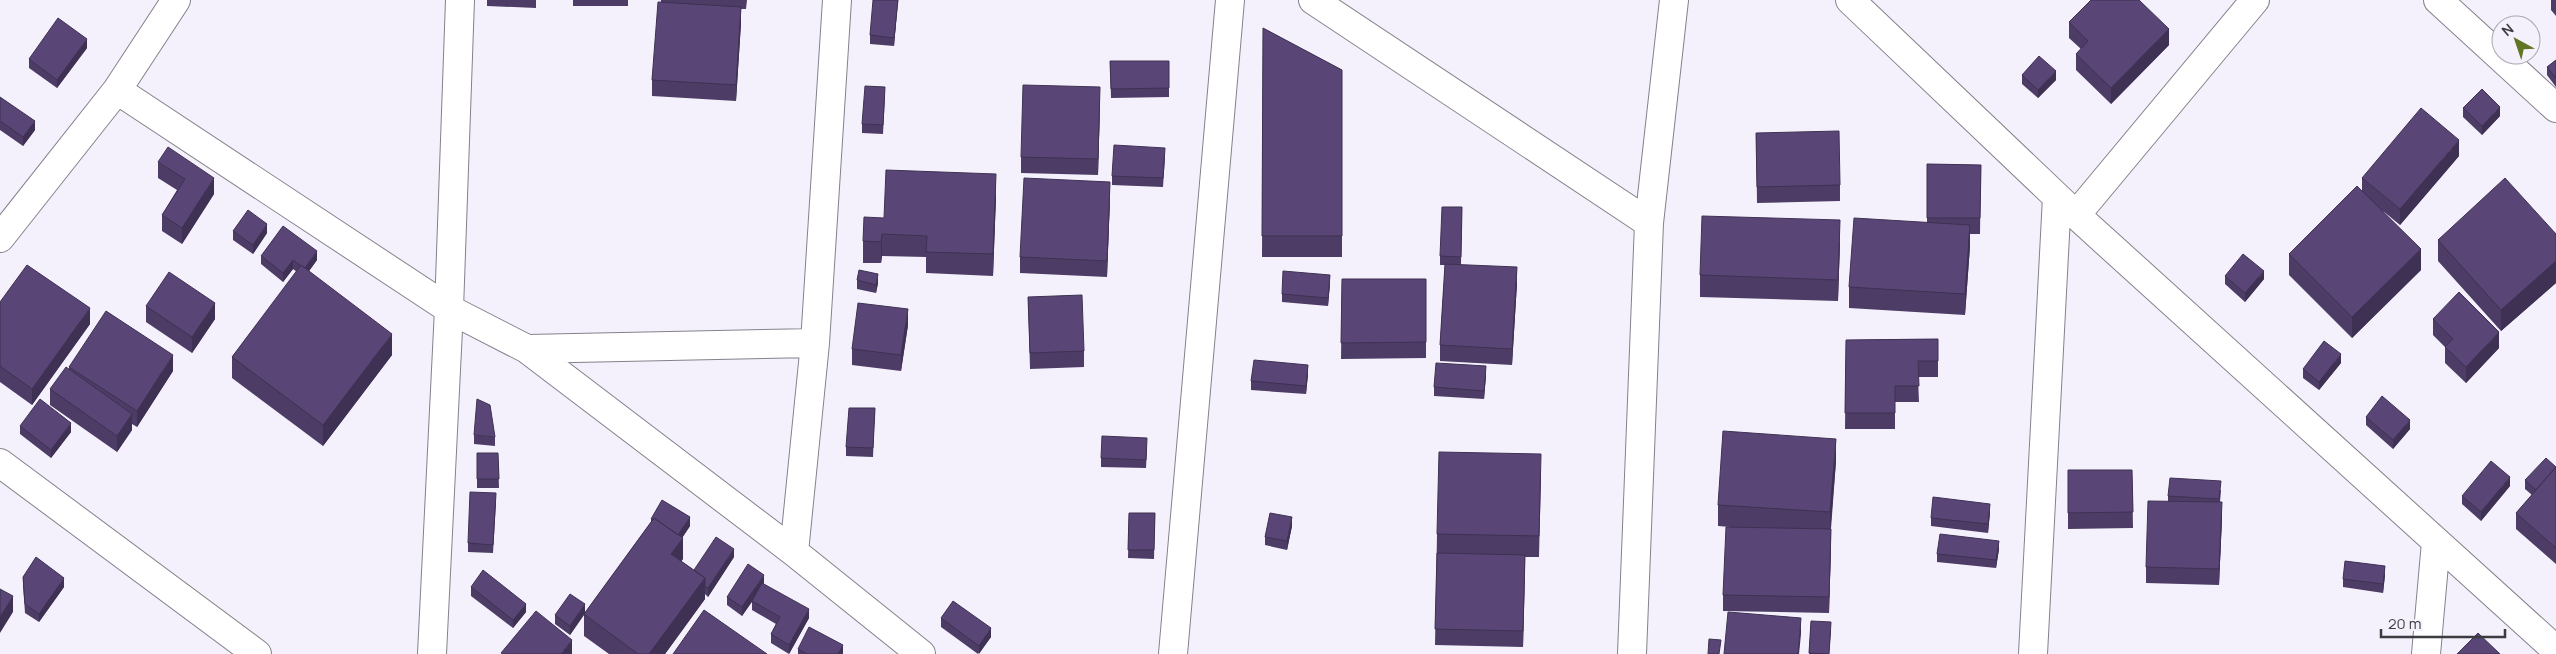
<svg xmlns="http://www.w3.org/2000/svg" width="2556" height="654" font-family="Manrope,sans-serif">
<rect width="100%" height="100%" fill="#f5f1fc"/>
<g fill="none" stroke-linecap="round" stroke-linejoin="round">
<defs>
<path id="minor" d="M1313,0L1649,223
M1850,0L2076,215L2556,650
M2438,0L2556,108
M117,90L449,309L527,349L794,552L921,654
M2076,215L2255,0
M0,238L117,90L176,0
M527,349L815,343
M0,463L257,654
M794,552L815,343L837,0
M432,654L449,309L460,0
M1173,654L1230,0
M1632,654L1649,223L1674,0
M2033,654L2057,197
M2426,654L2436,542"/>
</defs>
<use href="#minor" stroke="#85818b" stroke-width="30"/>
<use href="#minor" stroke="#fff" stroke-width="28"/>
</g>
<path fill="#4d3c65" d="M487,0H536V8L487,6Z
M573,0H628V6H573Z
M661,0H747L746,9H741V23L736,101L652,96V80Z
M898,0L894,46L870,44V35Z
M2551,0H2556V16L2551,10Z
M2069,22L2169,45L2111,104L2076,70V54L2081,49L2069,38Z
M1263,28L1342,70V257H1262Z
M87,48L57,88L29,68V59Z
M2556,60V87L2547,75V67Z
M1110,61H1169V97L1111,98Z
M2022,75L2056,80L2038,98L2022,84Z
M885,95L883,134L862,133V124Z
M0,97L35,130L23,146L0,130Z
M1100,103L1098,175L1021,173V157Z
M2463,108L2500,116L2482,135L2463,117Z
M1756,133L1840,185V201L1757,203Z
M2459,156L2400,225L2383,211L2421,270L2352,338L2289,275V254L2362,191V178Z
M1165,157L1163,187L1112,185V176Z
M158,162L214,194L182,244L162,231V215L177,190L158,178Z
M1927,164L1981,165L1980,234H1970V246L1965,315L1849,308V287L1927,222Z
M996,196L993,276L926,273V257L882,256L881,263H863V241L884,218Z
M1110,198L1107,277L1020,273V257Z
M1462,207L1461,265L1517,283L1512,365L1440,361V345L1445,265H1440V256Z
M233,231L267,233L253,254L233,240Z
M2556,234V283L2501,331L2438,261V240Z
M1840,242L1838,301L1700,297V275Z
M261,256L317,260L309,271L392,355L323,446L232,378V357L297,272L293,269L283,282L261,264Z
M2225,276L2264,279L2245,302L2225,284Z
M1342,279H1426V358L1341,359Z
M857,280L878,283L876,293L857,289Z
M1330,283L1328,306L1282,302V294Z
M1028,297L1084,351V367L1030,369Z
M0,302L90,324L32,405L0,382Z
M146,306L215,319L192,353L146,322Z
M2433,319L2499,348L2466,383L2445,363V347L2433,335Z
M908,325L901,371L852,365V349Z
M1938,339V377H1918L1919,402H1895V429H1845L1846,340Z
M2341,363L2319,390L2303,378V369Z
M69,367L173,371L137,427L132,424V430L117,452L50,405V389L69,370Z
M1308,374L1306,394L1251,390V381Z
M1486,375L1484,399L1434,396V387Z
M875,408L873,457L846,456V447Z
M2366,417L2410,429L2393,449L2366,425Z
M20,426L71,432L51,458L20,434Z
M474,435L495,437V446L474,444Z
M1147,447L1146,468L1101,467V458Z
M477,453H498L499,488H477Z
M1836,461L1831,529V545L1829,613L1723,611V595L1730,527L1718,526V505Z
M2556,467V564L2516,529V513L2532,495L2525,489V480Z
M2068,470H2132L2133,528L2068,529Z
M1541,475L1539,557H1525L1523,647L1435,645L1437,534Z
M2510,486L2481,521L2462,504V496Z
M2221,490L2220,502L2222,518L2219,585L2146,583V567L2168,502V496Z
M496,502L493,553L468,552V543Z
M1990,512L1988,533L1931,526V518Z
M1129,513H1155L1154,559L1128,558Z
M651,519L690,526L682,538L683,559L681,561L694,570L734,557L708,597L705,594V599L665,654H609L584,636V615L570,635L555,624V615L585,613L651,522Z
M1292,526L1287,550L1265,545V537Z
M1999,549L1996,568L1937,562V554Z
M2385,575L2383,593L2343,587V579Z
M23,577L64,587L39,622L25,613L23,585Z
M764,584L809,618L789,654L771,643V634L776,624L752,610V602L742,616L727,605V597Z
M471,587L526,612L513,628L471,596Z
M941,618L991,637L978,654L941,627Z
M1811,621L1831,631L1829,654H1809Z
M798,649L843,653V654H798Z"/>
<path fill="#3e3153" d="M898,0L894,46V38Z
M741,7V23L736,101V85Z
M2169,29V45L2111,104V88Z
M87,39V48L57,88V80Z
M2056,71V80L2038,98V90Z
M1100,87V103L1098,175V159Z
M2500,107V116L2482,135V126Z
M35,121V130L23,146V137Z
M2459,140V156L2400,225V209Z
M996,174V196L993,276V254Z
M214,178V194L182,244V228Z
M1110,182V198L1107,277V261Z
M1840,220V242L1838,301V280Z
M267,224V233L253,254V245Z
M1970,225V246L1965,315V294Z
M882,234V256L881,263V242Z
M2421,249V270L2352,338V317Z
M317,251V260L304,278V269Z
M293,260V269L283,282V273Z
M2556,261V283L2501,331V310Z
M1517,267V283L1512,365V349Z
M2264,271V279L2245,302V293Z
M878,274V283L876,293V285Z
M1330,275V283L1328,306V298Z
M215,303V319L192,353V337Z
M90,308V324L32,405V389Z
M908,309V325L901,371V355Z
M2499,332V348L2466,383V367Z
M392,334V355L323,446V425Z
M2341,354V363L2319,390V382Z
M173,355V371L137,427V411Z
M1308,365V374L1306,394V386Z
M1486,366V375L1484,399V391Z
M132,414V430L117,452V436Z
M2410,420V429L2393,449V440Z
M71,423V432L51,458V450Z
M1836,439V461L1830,534V512Z
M2510,477V486L2481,521V512Z
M2222,502V518L2219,585V569Z
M1990,504V512L1988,533V524Z
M690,517V526L678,544V535Z
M1292,517V526L1287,550V541Z
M1831,529V545L1829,613V597Z
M683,538V559L671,575V554Z
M1999,541V549L1996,568V560Z
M734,549V557L708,597V588Z
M1525,555V571L1523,647V631Z
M2385,566V575L2383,593V584Z
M764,575V583L742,616V607Z
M64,578V587L39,622V614Z
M705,578V599L665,654H649Z
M13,596V612L0,633V617Z
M526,604V612L513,628V620Z
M585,604V613L570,635V626Z
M809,609V618L789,654V645Z
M1801,618V634L1799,654H1798Z
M991,628V637L979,654V646Z
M572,640V654H561Z
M843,645V653L838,654Z"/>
<path fill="#594676" stroke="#3e3153" d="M873,0H898L894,38L870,35Z
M2091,0H2139L2169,29L2111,88L2076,54L2088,41L2069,22Z
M658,2L741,7L736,85L652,80Z
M58,18L87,39L57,80L29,59Z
M1263,28L1342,70V236H1262Z
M2039,56L2056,71L2038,90L2022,75Z
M2556,60V78L2547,67Z
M1110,61H1169V88L1111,89Z
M1023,85L1100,87L1098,159L1021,157Z
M865,86L885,87L883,125L862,124Z
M2482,89L2500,107L2482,126L2463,108Z
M0,97L35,121L23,137L0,121Z
M2421,108L2459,140L2400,209L2362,178Z
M1839,131L1840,185L1757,187L1756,133Z
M1114,145L1165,148L1163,178L1112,176Z
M168,147L214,178L182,228L162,215L185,179L158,162Z
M1927,164L1981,165L1980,218H1927Z
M886,170L996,174L993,254L926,252L927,236L882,234L881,242L863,241L864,217L884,218Z
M1024,178L1110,182L1107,261L1020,257Z
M2505,178L2556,234V261L2501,310L2438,240Z
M2357,186L2421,249L2352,317L2289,254Z
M1442,207H1462L1461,257L1440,256Z
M248,210L267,224L253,245L233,231Z
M1702,216L1840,220L1838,280L1700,275Z
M1854,218L1970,225L1965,294L1849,287Z
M283,226L317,251L305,268L301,265V266L293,260L283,273L261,256Z
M2243,254L2264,271L2245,293L2225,276Z
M1445,264L1517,267L1512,349L1440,345Z
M27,265L90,308L32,389L0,366V302Z
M301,265L392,334L323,425L232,357Z
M859,270L878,274L876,285L857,280Z
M1283,271L1330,275L1328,298L1282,294Z
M169,272L215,303L192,337L146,306Z
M1342,279H1426V342L1341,343Z
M2459,292L2499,332L2466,367L2445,347L2453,339L2433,319Z
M1082,295L1084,351L1030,353L1028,297Z
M858,303L908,309L901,355L852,349Z
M106,311L173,355L137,411L69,367Z
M1938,339V361H1918L1919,386H1895V413H1845L1846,340Z
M2324,341L2341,354L2319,382L2303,369Z
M1254,360L1308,365L1306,386L1251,381Z
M1436,363L1486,366L1484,391L1434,387Z
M66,367L132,414L117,436L50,389Z
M2382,396L2410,420L2393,440L2366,417Z
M40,399L71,423L51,450L20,426Z
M477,399L490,405L495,437L474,435Z
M849,408H875L873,448L846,447Z
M1723,431L1836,439L1830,512L1718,505Z
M1102,436L1147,438L1146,460L1101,458Z
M1439,452L1541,454L1539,536L1437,534Z
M477,453H498L499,479H477Z
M2546,458L2556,467L2536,490L2525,480Z
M2491,461L2510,477L2481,512L2462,496Z
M2556,467V548L2516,513Z
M2068,470H2132L2133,512L2068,513Z
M2170,478L2221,481L2219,499L2168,496Z
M470,492L496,493L493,545L468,543Z
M1933,497L1990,504L1988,524L1931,518Z
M662,500L690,517L678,535L654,518L653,520L651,519Z
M2148,501L2222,502L2219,569L2146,567Z
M1129,513H1155L1154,550H1128Z
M1270,513L1292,517L1287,541L1265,537Z
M654,518L683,538L671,554L705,578L649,654H638L584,614Z
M1726,527L1831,529L1829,597L1723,595Z
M1940,534L1999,541L1996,560L1937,554Z
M716,537L734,549L708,588L705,586V578L694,570Z
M1437,553L1525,555L1523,631L1435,629Z
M36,557L64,578L39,614L25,604L23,577Z
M2345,561L2385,566L2383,584L2343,579Z
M748,564L764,575L742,607L727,597Z
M483,570L526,604L513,620L471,587Z
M762,583L809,609L789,645L771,634L780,617L752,601Z
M0,589L13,596L0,617Z
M570,594L585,604L570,626L555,615Z
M953,601L991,628L979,646L941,618Z
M704,610L767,654H673Z
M536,611L572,640L561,654H503L501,653Z
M1728,612L1801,618L1798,654H1724Z
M1811,621L1831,622L1829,654L1809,653Z
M809,627L843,645L838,654H807L798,649Z
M2478,633L2500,654H2457Z
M1709,639L1721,640L1719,654H1708Z"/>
<g transform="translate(2516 40) rotate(320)"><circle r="24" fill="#f5f1fc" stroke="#aba8b0"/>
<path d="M0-4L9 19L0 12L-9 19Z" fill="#627525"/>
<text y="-8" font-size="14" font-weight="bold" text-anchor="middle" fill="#3c3b3f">N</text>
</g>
<path d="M2381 629v8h124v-8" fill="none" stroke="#3c3b3f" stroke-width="2.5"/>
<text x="2388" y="629" font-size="15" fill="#3c3b3f" stroke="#f5f1fc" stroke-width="4" paint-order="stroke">20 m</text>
</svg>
